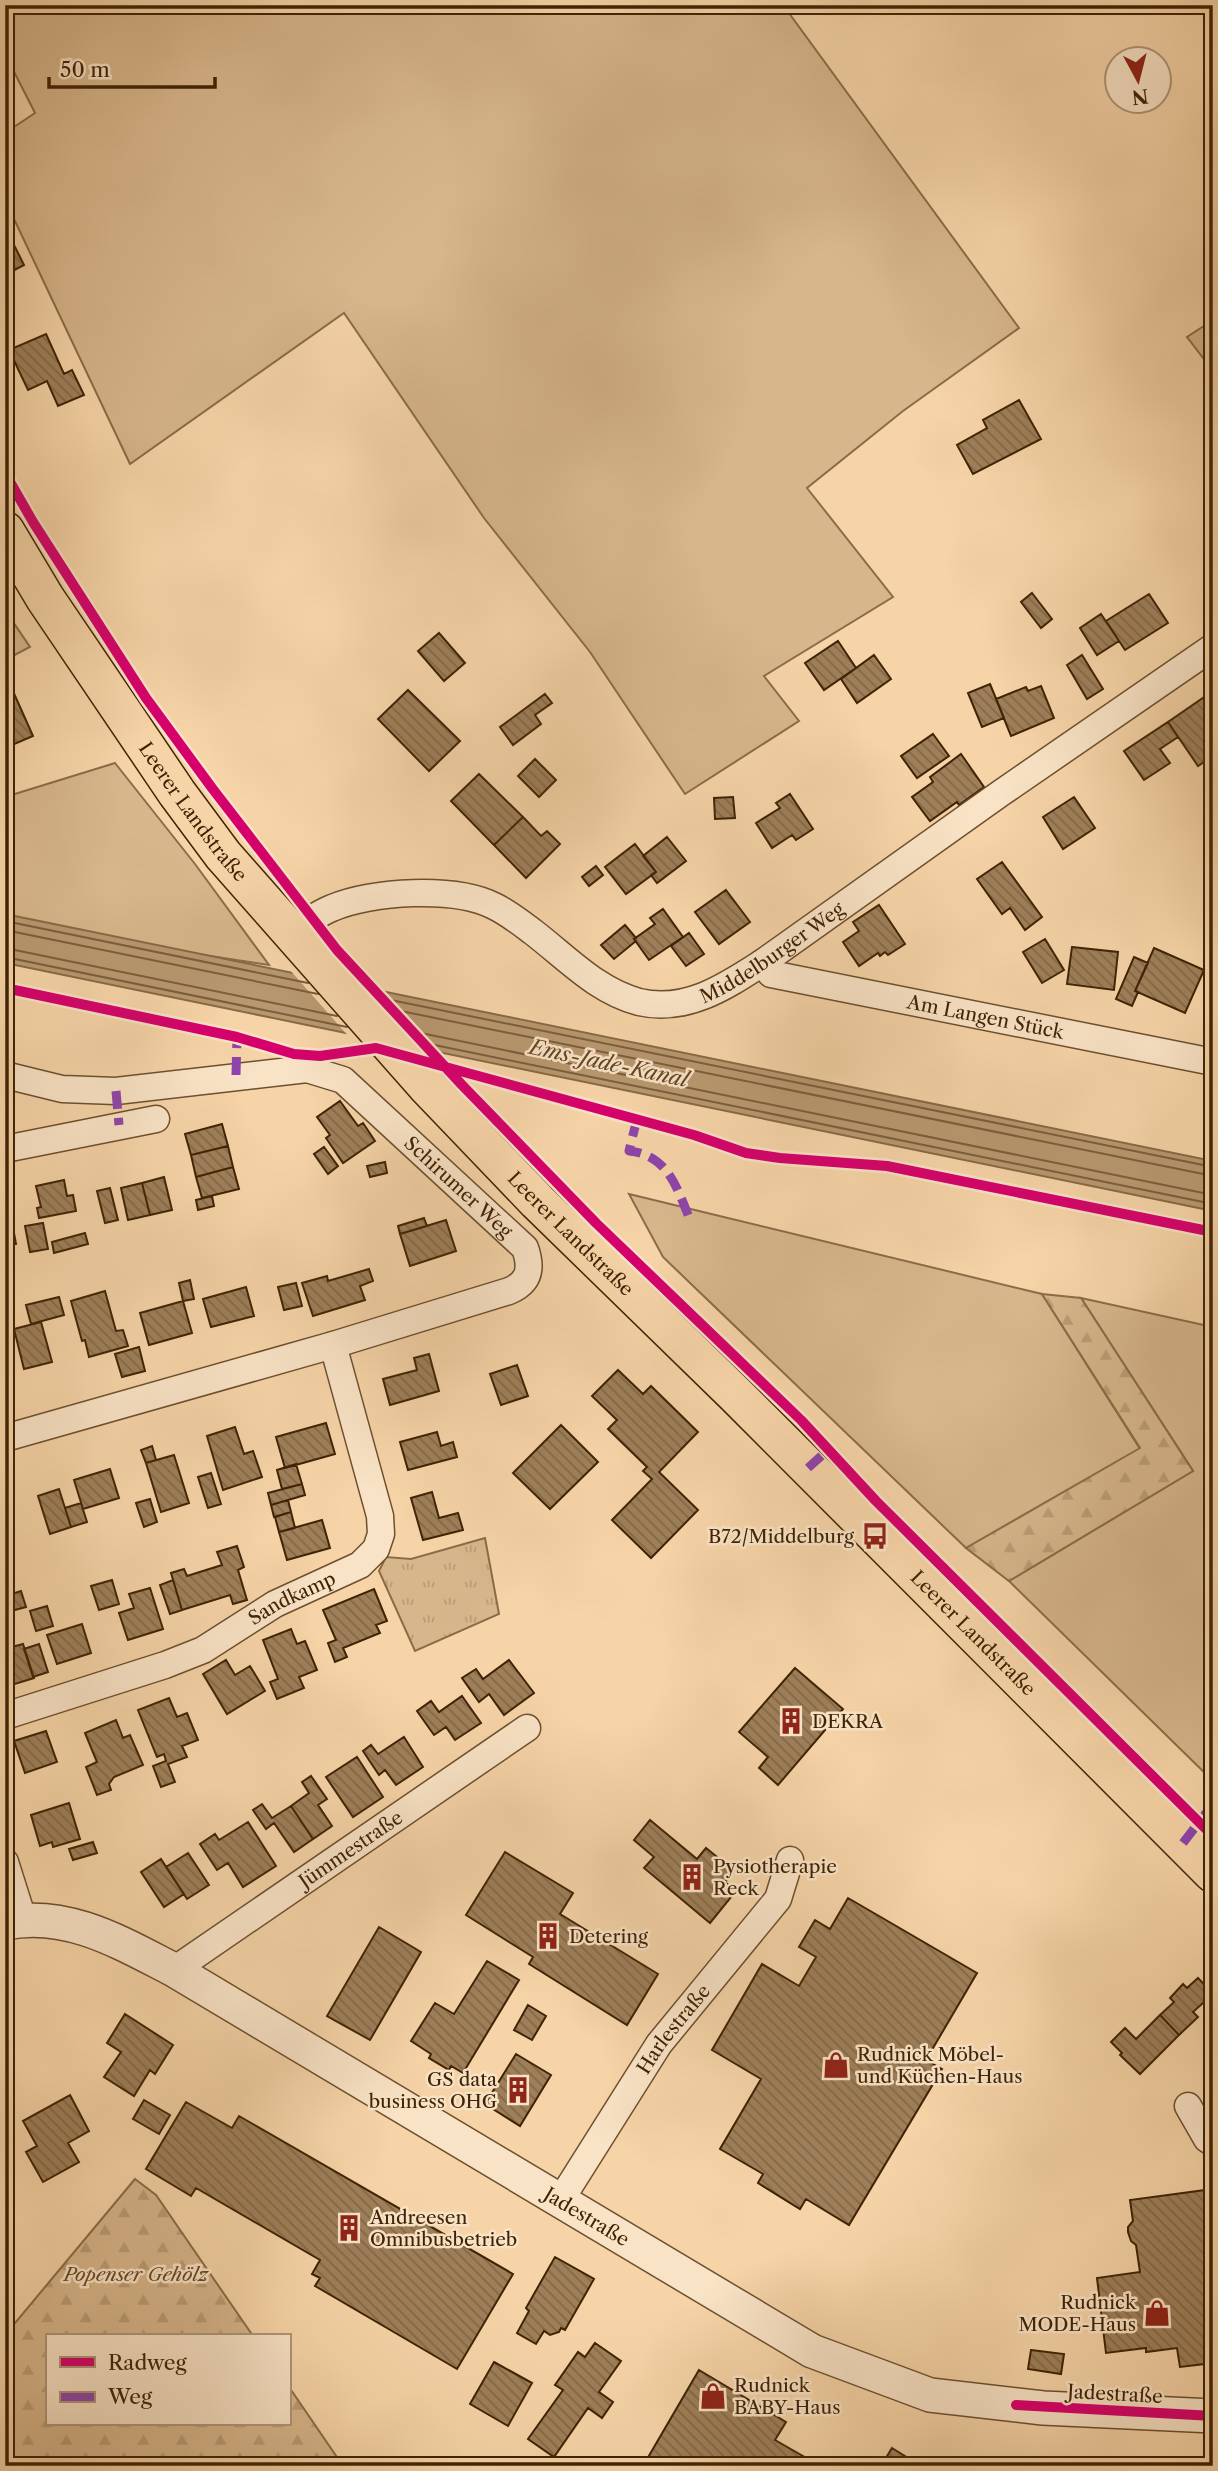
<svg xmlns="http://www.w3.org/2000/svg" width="1218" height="2471" font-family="'Libre Caslon Text',serif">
<defs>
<pattern id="forest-firs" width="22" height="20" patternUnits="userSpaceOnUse" patternTransform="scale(1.75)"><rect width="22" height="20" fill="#d7b68b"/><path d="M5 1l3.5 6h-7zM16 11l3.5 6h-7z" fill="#ba9c76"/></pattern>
<pattern id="park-tufts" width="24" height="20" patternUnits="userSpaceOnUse" patternTransform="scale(1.75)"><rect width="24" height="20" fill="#d7b68b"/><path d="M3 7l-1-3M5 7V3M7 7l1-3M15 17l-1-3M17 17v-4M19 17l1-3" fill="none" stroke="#ba9c76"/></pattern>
<pattern id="building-back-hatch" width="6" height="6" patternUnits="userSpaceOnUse" patternTransform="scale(1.75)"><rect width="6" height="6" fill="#9e7f59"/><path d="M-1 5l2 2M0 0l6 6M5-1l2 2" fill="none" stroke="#826848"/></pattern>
</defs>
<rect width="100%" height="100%" fill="#f6d4a7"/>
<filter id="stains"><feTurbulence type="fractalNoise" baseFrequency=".00286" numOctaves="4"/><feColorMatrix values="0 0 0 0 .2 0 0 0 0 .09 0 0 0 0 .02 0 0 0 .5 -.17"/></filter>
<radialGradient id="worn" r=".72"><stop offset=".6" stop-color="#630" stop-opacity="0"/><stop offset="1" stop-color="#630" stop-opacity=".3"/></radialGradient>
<path fill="#d7b68b" stroke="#8b6c48" stroke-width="2" d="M5,5H783L1019,328L903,411L807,488L893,597L764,676L799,721L685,794L590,652L484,518L344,313L130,464L5,200V133L35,113L5,54Z
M1213,320V371L1187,337Z
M5,610L30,647L5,660Z
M115,763L195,864L269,965L191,953L5,915V797Z
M629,1194L1042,1294L1140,1449L966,1548L663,1257Z
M1081,1298L1213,1327V1781L1009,1581L1193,1471Z"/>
<path fill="url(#forest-firs)" stroke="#8b6c48" stroke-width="2" d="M1042,1294L1081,1298L1193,1471L1009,1581L966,1548L1140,1448Z
M135,2179L156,2195L253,2336H47V2424H289V2387L343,2466H5V2335Z"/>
<path fill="url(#park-tufts)" stroke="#8b6c48" stroke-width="2" d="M485,1538L499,1614L415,1651L379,1571L386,1557L411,1559Z"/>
<path fill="#b89870" stroke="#886945" stroke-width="2" d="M5,914L1213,1161V1211L5,963Z"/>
<path fill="#f6d4a7" d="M289,969L381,987L445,1058L351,1039Z"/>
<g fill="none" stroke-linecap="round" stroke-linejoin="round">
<path stroke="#7c5e3a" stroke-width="2" d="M5,921L308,983
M5,930L318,994
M5,948L337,1016
M5,957L347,1027
M376,997L1213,1167
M386,1008L1213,1176
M406,1030L1213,1195
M415,1041L1213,1204"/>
</g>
<path fill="url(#building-back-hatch)" stroke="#3f2305" stroke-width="2" d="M5,227L24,265L5,275Z
M46,334L64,374L72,370L84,395L58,406L47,381L28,390L9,350Z
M1019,400L1041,439L973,474L957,445L987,428L983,420Z
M1032,593L1052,619L1041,628L1021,602Z
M1149,594L1168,623L1125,650L1106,621Z
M1101,614L1119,641L1097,655L1080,628Z
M439,633L465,663L444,681L418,651Z
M838,641L856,668L824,690L805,663Z
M874,655L891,679L857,703L841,679Z
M1082,655L1103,689L1087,699L1067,665Z
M990,684L1004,718L982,727L968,693Z
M1041,686L1054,718L1011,736L996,699L1026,687L1028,691Z
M12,689L33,736L5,748V693Z
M408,690L460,741L429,771L378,719Z
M1213,691V756L1198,766L1168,722Z
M545,694L552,703L535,715L541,724L513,745L500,727Z
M1168,722L1178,737L1160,749L1170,763L1144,780L1124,751Z
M933,734L949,756L917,778L901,756Z
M961,754L984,787L959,805L957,802L930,821L912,797L933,782L930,777Z
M535,759L556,780L539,797L518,776Z
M479,774L523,817L494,845L451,801Z
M790,794L813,829L796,840L792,835L772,848L756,823L780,808L776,803Z
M733,797L735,818L715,819L714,798Z
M1074,797L1095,828L1063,849L1043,817Z
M523,817L541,836L547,831L560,844L526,878L494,845Z
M667,837L686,861L657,883L651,875L656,872L643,856Z
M635,844L656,872L626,894L605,867Z
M1002,862L1042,917L1025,930L1010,908L1002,914L977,879Z
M596,866L603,875L589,886L582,877Z
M726,890L750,922L719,944L695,912Z
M879,905L905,944L888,955L885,952L880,956L878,953L859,966L843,942L859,931L853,922Z
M663,909L683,937L649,960L634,939L655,924L650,918Z
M625,925L636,938L634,939L636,941L614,959L601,945Z
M689,933L704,954L686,966L671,946Z
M1045,939L1064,970L1042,983L1023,952Z
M1072,947L1118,952L1114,990L1067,984Z
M1154,948L1204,970L1185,1013L1135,991Z
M1134,957L1148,963L1135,991L1138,992L1132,1006L1116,999Z
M340,1101L358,1126L363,1123L375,1141L343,1163L326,1138L330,1135L317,1117Z
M222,1124L228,1146L191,1155L185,1134Z
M228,1146L233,1167L196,1177L191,1155Z
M324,1147L338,1166L328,1174L314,1154Z
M385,1162L387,1173L370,1177L367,1166Z
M233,1167L239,1189L202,1198L196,1177Z
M164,1177L172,1210L150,1215L142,1183Z
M64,1180L67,1196L73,1195L76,1211L39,1218L37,1208L41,1207L36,1186Z
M142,1183L150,1215L128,1220L121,1188Z
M110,1188L118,1220L105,1223L97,1191Z
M212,1196L214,1206L198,1210L196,1200Z
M424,1218L427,1226L400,1234L398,1226Z
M446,1220L456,1251L410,1266L400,1234Z
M12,1222L16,1244L5,1246V1223Z
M43,1223L48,1249L30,1252L25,1226Z
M85,1233L88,1244L54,1253L52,1242Z
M369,1269L373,1281L360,1286L365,1300L313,1316L302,1283L327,1276L328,1281Z
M190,1280L194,1299L183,1301L179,1283Z
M296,1283L302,1306L284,1310L278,1287Z
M246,1287L254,1316L211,1327L203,1299Z
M105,1291L116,1331L123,1330L128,1346L89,1357L85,1340L82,1341L71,1301Z
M59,1297L64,1315L31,1324L26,1305Z
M183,1301L192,1333L149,1345L140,1313Z
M41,1322L52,1362L24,1369L14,1329Z
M139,1347L145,1371L122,1377L115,1354Z
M429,1354L439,1391L390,1405L383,1379L417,1370L414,1358Z
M517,1365L528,1396L501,1405L490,1374Z
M618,1370L643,1394L651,1386L698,1432L659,1472L698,1510L651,1558L612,1520L652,1479L643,1471L647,1467L608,1429L617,1420L592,1396Z
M326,1423L335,1454L285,1468L276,1437Z
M561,1425L598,1462L550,1509L513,1473Z
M235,1427L244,1454L253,1451L262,1477L223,1490L207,1436Z
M437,1432L441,1446L453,1442L457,1457L408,1470L400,1442Z
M152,1446L156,1460L146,1463L141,1450Z
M174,1455L189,1503L161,1512L146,1463Z
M296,1464L302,1484L282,1489L277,1470Z
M110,1469L119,1498L83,1509L74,1480Z
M211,1473L221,1504L208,1508L198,1477Z
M302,1484L305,1495L271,1505L268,1493Z
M59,1489L71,1527L50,1534L38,1496Z
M432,1492L439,1518L458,1513L463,1530L423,1540L411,1498Z
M150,1499L157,1522L144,1527L136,1503Z
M288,1500L291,1512L274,1517L271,1505Z
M81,1503L87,1522L71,1527L65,1508Z
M291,1512L295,1528L279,1532L275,1517Z
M322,1520L330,1548L287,1560L279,1532Z
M237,1546L244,1567L238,1570L247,1600L233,1604L230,1595L182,1610L171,1573L184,1569L187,1576L222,1565L217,1552Z
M112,1580L119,1604L99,1610L91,1586Z
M173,1580L182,1610L170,1614L160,1585Z
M150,1588L163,1629L128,1640L119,1613L134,1608L129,1594Z
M374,1589L387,1621L376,1625L380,1633L343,1648L347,1657L335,1662L328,1643L336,1640L323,1610Z
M21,1591L26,1607L11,1611L6,1596Z
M47,1606L53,1626L36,1631L30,1611Z
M82,1624L91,1653L57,1664L47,1635Z
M291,1629L297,1644L305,1641L317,1670L299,1677L304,1688L277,1699L270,1682L278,1679L263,1640Z
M5,1640L8,1648L23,1644L34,1678L5,1687Z
M39,1644L48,1672L33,1677L24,1649Z
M226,1660L235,1675L250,1666L265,1691L227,1714L203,1674Z
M509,1660L534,1693L504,1715L489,1694L479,1702L462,1678L476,1669L483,1679Z
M795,1668L843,1709L778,1785L759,1768L768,1757L739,1732Z
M462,1696L481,1723L455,1740L446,1727L434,1735L417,1711L431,1701L439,1712Z
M169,1698L177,1717L187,1713L198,1740L182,1746L187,1757L168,1764L175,1782L161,1787L153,1766L166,1761L164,1754L157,1757L138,1710Z
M116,1720L123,1738L130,1735L143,1765L114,1777L109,1784L111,1790L97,1795L86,1767L97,1762L85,1733Z
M46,1731L57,1762L25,1773L14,1741Z
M404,1737L423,1767L396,1785L385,1770L379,1775L363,1751L371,1745L378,1754Z
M357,1757L383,1797L353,1817L326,1777Z
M311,1776L327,1799L318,1805L332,1826L313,1839L291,1806L309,1793L302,1782Z
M69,1803L80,1839L53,1847L52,1842L40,1846L31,1815Z
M262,1804L272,1818L291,1806L313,1839L294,1852L274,1823L266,1829L253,1810Z
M650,1820L697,1859L706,1848L734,1871L725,1882L736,1891L710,1923L644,1868L654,1857L634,1840Z
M248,1822L276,1866L243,1887L228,1863L217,1870L200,1844L215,1834L219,1840Z
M93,1842L97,1853L73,1860L69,1849Z
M505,1852L573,1893L560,1914L658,1974L627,2025L529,1964L533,1957L466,1915Z
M188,1853L209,1885L187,1899L166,1867Z
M161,1859L184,1894L164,1907L141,1872Z
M848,1898L977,1973L926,2060L942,2069L849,2225L806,2199L800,2209L758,2183L763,2174L720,2149L761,2079L712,2050L762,1964L799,1986L816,1957L799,1947L815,1920L830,1929Z
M379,1927L421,1952L370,2040L327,2016Z
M487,1961L519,1980L463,2073L451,2066L449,2070L429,2058L431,2054L411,2041L435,2003L454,2014Z
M1198,1978L1213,1994L1193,2012L1198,2017L1179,2035L1160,2015L1174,2002L1170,1998L1183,1984L1187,1988Z
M528,2005L546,2016L532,2040L514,2030Z
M125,2014L173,2045L155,2074L150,2070L134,2096L104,2077L121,2052L107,2043Z
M1160,2015L1179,2035L1140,2074L1120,2055L1122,2053L1111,2042L1125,2028L1136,2039Z
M516,2054L551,2075L520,2126L485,2104Z
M70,2095L89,2131L68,2143L79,2162L43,2182L26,2152L37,2146L23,2121Z
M144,2100L170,2115L159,2134L133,2119Z
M186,2102L232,2128L239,2116L513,2274L457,2369L315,2286L320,2278L312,2274L320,2260L196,2188L191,2196L146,2169Z
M1213,2189V2363L1180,2367L1177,2348L1146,2352V2348L1106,2353L1097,2278L1140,2272L1136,2245L1131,2241L1128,2232V2227L1133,2221L1130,2200Z
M555,2257L594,2279L565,2330L561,2328L559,2332L550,2335L544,2331L536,2344L517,2333L529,2311L526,2308Z
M595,2343L621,2361L599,2392L613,2402L602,2418L588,2408L554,2457L528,2439L563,2390L555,2385L578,2352L585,2357Z
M1031,2350L1064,2354L1061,2374L1028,2369Z
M494,2362L532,2383L508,2426L470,2404Z
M699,2370L786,2422L775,2440L803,2456L797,2466H643Z
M892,2448L921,2466H881Z"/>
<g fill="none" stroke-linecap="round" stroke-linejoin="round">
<defs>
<g id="minor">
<path id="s1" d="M291,934C304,924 317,914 332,908C371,891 455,886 494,906C507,912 521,923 533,932C567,958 597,991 639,1002C686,1013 725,987 762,963L1001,793L1213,647"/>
<path id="s2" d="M762,963L771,974L1213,1062"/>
<path id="s3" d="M5,1075L62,1089L116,1091L307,1069L343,1080L525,1248C532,1268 530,1282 509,1291L333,1345L5,1438"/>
<path d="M5,1149L156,1119"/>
<path id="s4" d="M5,1716L165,1665L203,1650L275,1604L360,1565L376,1549L381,1534L380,1516L333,1345"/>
<path d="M5,1862L23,1919"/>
<path id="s5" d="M174,1970L527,1728"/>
<path d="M1188,2106L1207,2139L1213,2143"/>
<path id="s6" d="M560,2201L659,2044L778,1899L790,1860"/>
</g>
<g id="tertiary">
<path id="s7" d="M5,1923C67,1910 121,1943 174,1970L812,2351L930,2395L1043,2408L1213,2416"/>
</g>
<g id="primary">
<path id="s8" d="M5,531L45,598L177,793L223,855L426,1085L537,1201L736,1395L1213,1873"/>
</g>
</defs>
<use href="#minor" stroke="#6d4f2e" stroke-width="29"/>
<use href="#tertiary" stroke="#6d4f2e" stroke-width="36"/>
<use href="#primary" stroke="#3f2305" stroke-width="41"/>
<use href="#minor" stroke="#f9e3c6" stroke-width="26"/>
<use href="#tertiary" stroke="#f9e3c6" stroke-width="33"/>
<use href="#primary" stroke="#f6d4a7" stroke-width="38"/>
<path stroke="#8e44ad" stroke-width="9" stroke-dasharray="18 9" stroke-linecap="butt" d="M236,1075L237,1037
M116,1091L119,1125
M637,1119L629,1151C669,1155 677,1189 691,1222
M808,1468L828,1450
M1183,1843L1213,1804"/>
<defs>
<path id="cycleway" d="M5,473L33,522L146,698L212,788L337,950L462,1085L596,1223L801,1420L876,1501L1213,1836
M5,988L237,1037L294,1054L320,1056L376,1048L694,1135L746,1153L780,1158L887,1166L1213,1232
M1016,2405L1213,2416"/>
</defs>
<use href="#cycleway" stroke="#f9e3c6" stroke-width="15"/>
<use href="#cycleway" stroke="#d6006c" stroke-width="10"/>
</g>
<defs>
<symbol id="bus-bare" viewBox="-9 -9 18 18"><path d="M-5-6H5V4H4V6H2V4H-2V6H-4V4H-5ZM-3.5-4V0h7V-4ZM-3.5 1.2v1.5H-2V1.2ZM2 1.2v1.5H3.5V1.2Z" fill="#8f2418" stroke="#f9e3c6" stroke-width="2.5" paint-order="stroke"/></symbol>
<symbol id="building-bare" viewBox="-9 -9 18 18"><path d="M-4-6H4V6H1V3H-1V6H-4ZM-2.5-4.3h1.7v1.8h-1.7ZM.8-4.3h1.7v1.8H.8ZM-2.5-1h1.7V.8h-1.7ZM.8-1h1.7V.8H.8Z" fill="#8f2418" stroke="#f9e3c6" stroke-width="2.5" paint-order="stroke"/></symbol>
<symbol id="shop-bare" viewBox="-9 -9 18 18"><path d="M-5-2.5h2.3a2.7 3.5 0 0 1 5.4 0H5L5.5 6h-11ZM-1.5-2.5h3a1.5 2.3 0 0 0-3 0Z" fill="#8f2418" stroke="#f9e3c6" stroke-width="2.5" paint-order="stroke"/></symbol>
</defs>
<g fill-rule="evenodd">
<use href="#bus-bare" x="856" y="1517" width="38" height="38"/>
<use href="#building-bare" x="772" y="1702" width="38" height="38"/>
<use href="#building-bare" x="673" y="1858" width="38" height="38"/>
<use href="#building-bare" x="529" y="1917" width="38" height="38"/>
<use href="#shop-bare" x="817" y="2046" width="38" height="38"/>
<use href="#building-bare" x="499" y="2071" width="38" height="38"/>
<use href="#building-bare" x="330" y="2209" width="38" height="38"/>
<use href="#shop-bare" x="1138" y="2294" width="38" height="38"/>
<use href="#shop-bare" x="694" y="2377" width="38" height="38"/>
</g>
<g text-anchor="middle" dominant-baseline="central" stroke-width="5" stroke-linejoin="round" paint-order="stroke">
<g font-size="19" fill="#3f2305" stroke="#f9e3c6">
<text stroke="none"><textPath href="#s8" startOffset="338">Leerer Landstraße</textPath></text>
<text stroke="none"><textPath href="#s1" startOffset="536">Middelburger Weg</textPath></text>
<text stroke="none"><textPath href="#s2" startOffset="233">Am Langen Stück</textPath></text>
<text stroke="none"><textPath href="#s3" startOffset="500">Schirumer Weg</textPath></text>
<text stroke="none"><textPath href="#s8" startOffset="905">Leerer Landstraße</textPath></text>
<text stroke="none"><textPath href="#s4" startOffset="312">Sandkamp</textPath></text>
<text stroke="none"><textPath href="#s8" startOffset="1472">Leerer Landstraße</textPath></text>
<text stroke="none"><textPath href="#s5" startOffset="214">Jümmestraße</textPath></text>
<text stroke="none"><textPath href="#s6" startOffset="206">Harlestraße</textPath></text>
<text stroke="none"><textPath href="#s7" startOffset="660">Jadestraße</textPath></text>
<text transform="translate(1115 2394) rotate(3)">Jadestraße</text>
</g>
<g font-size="19" fill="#3f2305" stroke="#f9e3c6" text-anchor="start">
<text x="854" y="1536" text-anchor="end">B72/Middelburg</text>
<text x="812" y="1721">DEKRA</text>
<text x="713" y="1866">Pysiotherapie<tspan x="713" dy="22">Reck</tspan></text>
<text x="569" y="1936">Detering</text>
<text x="857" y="2054">Rudnick Möbel-<tspan x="857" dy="22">und Küchen-Haus</tspan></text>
<text x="497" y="2079" text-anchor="end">GS data<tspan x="497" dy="22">business OHG</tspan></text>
<text x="370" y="2217">Andreesen<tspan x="370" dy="22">Omnibusbetrieb</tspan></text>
<text x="1136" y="2302" text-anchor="end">Rudnick<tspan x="1136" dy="22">MODE-Haus</tspan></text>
<text x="734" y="2385">Rudnick<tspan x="734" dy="22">BABY-Haus</tspan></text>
</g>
<g font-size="19" font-style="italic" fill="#654826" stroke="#f9e3c6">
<text x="136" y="2274">Popenser Gehölz</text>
</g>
<g font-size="21" font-style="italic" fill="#634625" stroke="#f9e3c6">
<text transform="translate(609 1063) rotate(12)">Ems-Jade-Kanal</text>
</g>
</g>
<rect width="1218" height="2471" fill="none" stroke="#f6d4a7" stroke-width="28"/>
<rect x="7" y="7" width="1204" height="2457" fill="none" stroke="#3f2305" stroke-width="3.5"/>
<rect x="14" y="14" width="1190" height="2443" fill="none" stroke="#3f2305" stroke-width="2"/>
<rect x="46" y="2334" width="245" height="91" fill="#f9e3c6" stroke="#af9679" stroke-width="2"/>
<rect x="60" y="2357" width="35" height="10" fill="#d6006c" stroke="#af9679" stroke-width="2"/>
<text x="108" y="2370" font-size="21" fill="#3f2305">Radweg</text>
<rect x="60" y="2392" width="35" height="10" fill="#8e44ad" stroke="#af9679" stroke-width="2"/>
<text x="108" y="2404" font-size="21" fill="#3f2305">Weg</text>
<g transform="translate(1138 80) rotate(173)"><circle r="33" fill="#f9e3c6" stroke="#af9679" stroke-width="2"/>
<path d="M0-5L12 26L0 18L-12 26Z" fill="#8f2418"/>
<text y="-10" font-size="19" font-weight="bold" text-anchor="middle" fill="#3f2305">N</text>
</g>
<path d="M49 77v10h166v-10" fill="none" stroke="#3f2305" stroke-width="3.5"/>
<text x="60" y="77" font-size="21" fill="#3f2305" stroke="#f9e3c6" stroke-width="5" paint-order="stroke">50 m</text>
<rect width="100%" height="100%" filter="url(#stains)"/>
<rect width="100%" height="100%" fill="url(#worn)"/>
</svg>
